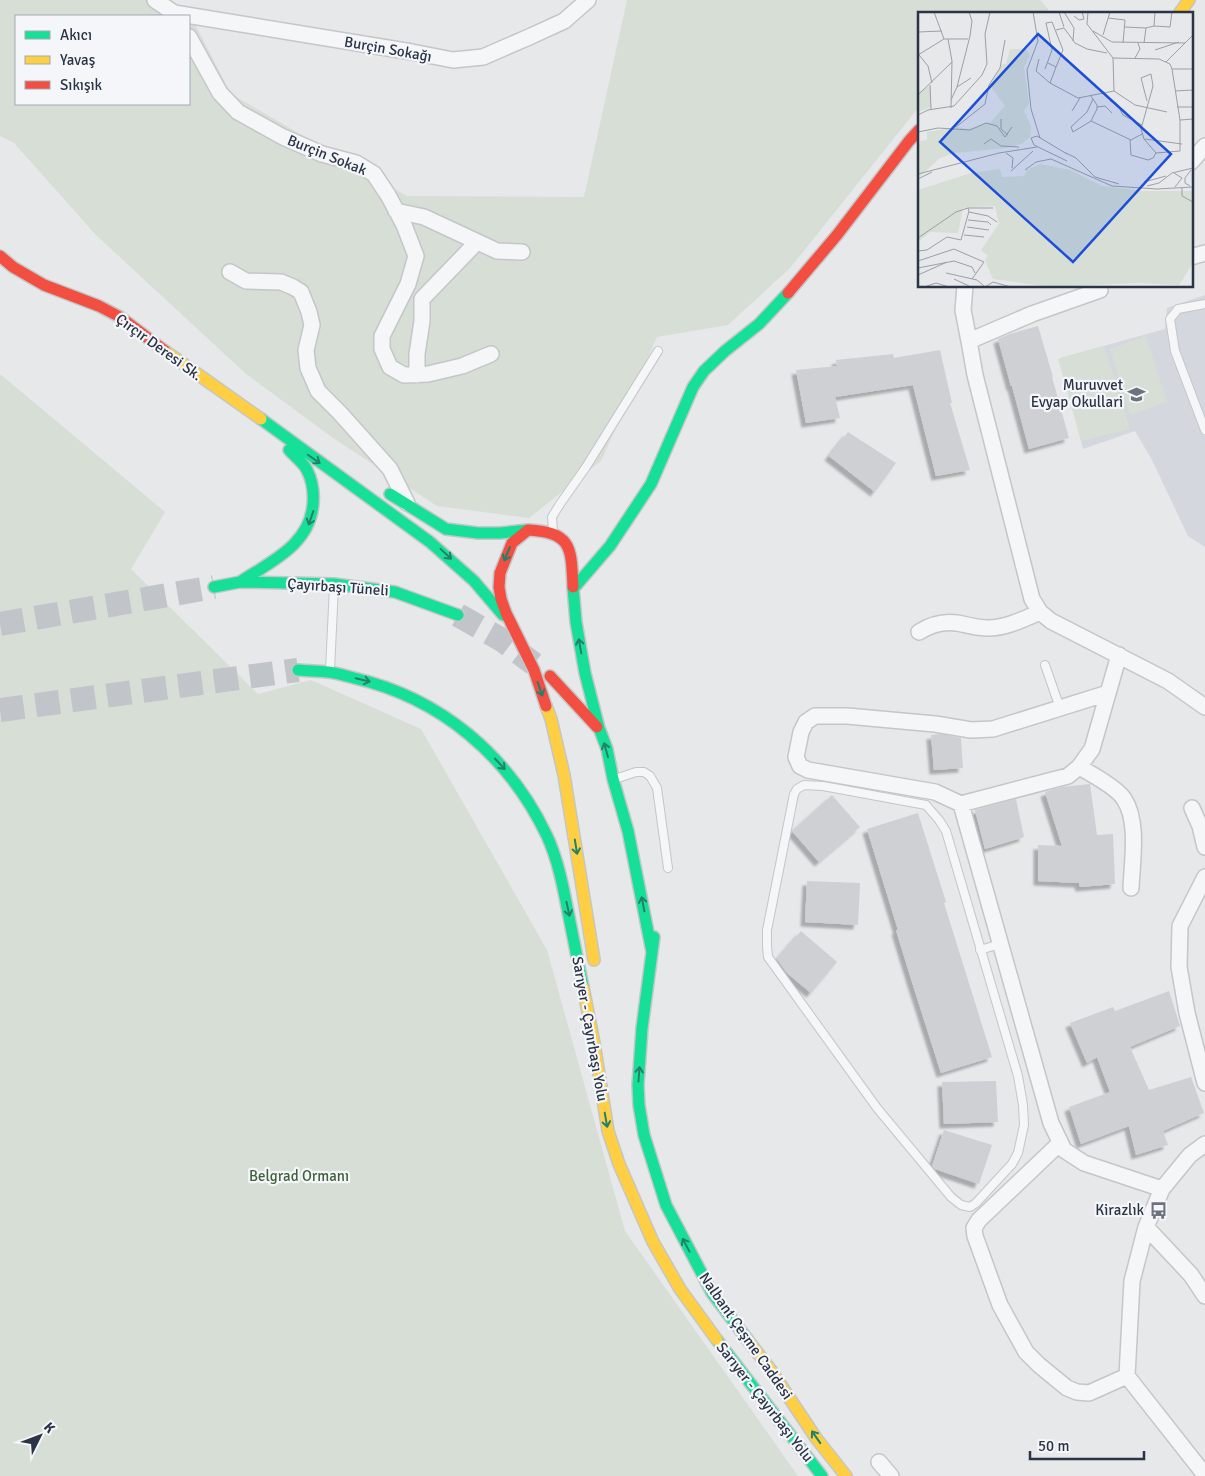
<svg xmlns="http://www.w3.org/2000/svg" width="1205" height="1476" font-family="Signika,sans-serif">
<defs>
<filter id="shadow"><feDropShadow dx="-4.5" dy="4.5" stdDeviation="1" flood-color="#0004"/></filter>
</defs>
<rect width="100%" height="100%" fill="#e6e8ea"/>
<path fill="#d4d7dd" d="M1205,295V547L1188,536L1152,460L1135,431L1083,449L1060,358L1165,329L1167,308Z"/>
<path fill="#d6ded6" d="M0,0H165L186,16H16V104H189V19L195,24L231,94L407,196L584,197L627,0H1040L1048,9L1047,14H919V107L790,268L728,325L657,337L601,461L529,518L437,506L333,438L245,373L96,235L14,143L0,136Z
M1146,336L1167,402L1130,415L1110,349Z
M1104,346L1130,429L1081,441L1058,359Z
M0,374L165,512L131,569L258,694L311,680L421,729L547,950L625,1231L798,1476H0Z"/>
<path fill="#ced0d3" filter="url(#shadow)" d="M1038,326L1053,377H1052L1069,438L1029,449L1012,386H1011L998,339L1010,334Z
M940,350L952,403H950L970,470L936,476L913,385L835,397L840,418L806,423L796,370L837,366L836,360L893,354L894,358Z
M848,432L896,463L875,492L829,456Z
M941,734L961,738L963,768L934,770L931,735Z
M1090,784L1097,835L1113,834L1115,884L1080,887L1079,883L1038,881V845L1062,846L1045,792L1062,787Z
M832,795L860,827L819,862L792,831L793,830Z
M1016,799L1024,837L985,849L975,810Z
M918,813L946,902L944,903L992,1057L941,1073L912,982L896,930H898L867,829Z
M807,881L860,883L858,925L805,922Z
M801,931L837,962L811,993L787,973L777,959Z
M1169,991L1180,1026L1130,1047L1149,1090L1191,1077L1204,1113L1163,1131L1168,1145L1136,1155L1129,1126L1081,1144L1069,1107L1110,1092L1097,1057L1087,1063L1070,1023L1113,1007L1115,1011Z
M996,1081L998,1122L944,1124L942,1082Z
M944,1130L992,1145L979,1184L935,1169L932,1166Z"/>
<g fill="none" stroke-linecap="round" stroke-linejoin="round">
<path stroke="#c1c4c9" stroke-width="24" stroke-dasharray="24 12" stroke-linecap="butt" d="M458,615L502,640L534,664
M0,624L214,587
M0,710L298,670"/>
<defs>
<path id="lane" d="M1205,304L1178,309L1170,319L1175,351L1205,430
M553,531L552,517L560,504L586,467L658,351
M1045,665L1060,708
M330,670L334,586
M615,779L636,772H644L650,776L657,788L668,868
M804,785L823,786L926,805L939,820L946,831L1018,1076L1023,1105L1024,1125L1018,1153L1012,1164L976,1203L970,1207L961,1205L951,1197L877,1108L768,957L767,946V930L794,794L797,789Z
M980,950L1000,944"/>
<path id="street" d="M155,0L174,13L176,16
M174,13L412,52L453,60L483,57L529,37L564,21L588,0
M189,37L220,93L238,112L283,137L322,154L356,163L374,174L388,195L404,225L416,256L408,284L382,336V349L390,367L404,375L428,374L462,366L491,354
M1191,162L1205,146
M396,211L424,217L497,251L522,252
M1191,257L1205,253
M230,272L246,281L281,282L293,287L301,292L309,312L312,325L306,350L308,368L318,391L340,413L390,469L407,503
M965,286L963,310L969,341
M1100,290L1032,314L969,341L975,375L1032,599L1040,612L1051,621L1168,681L1205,707
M417,375V354L422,321V299L477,242
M919,632C930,625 944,621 957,623C968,625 977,628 988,628C1006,628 1024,619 1040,612
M1108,693L993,729L971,730L935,724L847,716H815L806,722L801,732L796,757L800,766L808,770L935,792L961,804L1068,776L1079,767L1092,749L1119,655
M1079,767C1090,773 1118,789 1124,799C1139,821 1132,862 1131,888
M961,804L1051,1123L1064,1150L1084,1163L1162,1189
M1192,808L1200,826L1205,847
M1205,877L1180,926L1179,967L1187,1013L1205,1083
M1060,1143L979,1220L974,1228L975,1236L1000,1305L1026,1352L1039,1365L1067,1388L1077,1392L1089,1393L1127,1376
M1205,1144L1190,1155L1162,1189L1146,1227L1132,1281L1127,1376L1205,1475
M1146,1227L1191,1275L1205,1296
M879,1462L891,1476"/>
<path id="fast" d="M261,419L430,542L474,581L503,615
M390,494L446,529L478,533H500L528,530
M240,582C270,562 310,545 313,504C314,493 312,480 307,470C303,462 295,457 289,450
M214,587L240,582L334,584L395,592L458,615
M573,587L576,622L585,673L599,728L607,749L613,779L628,831L652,952
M573,589L610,546L651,484L693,387L704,371L725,351L759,324L788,293
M298,670C308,671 318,671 328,672C337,673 346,676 354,678C441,698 509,756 547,836C558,860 563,886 568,912C573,937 578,962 583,987
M654,937L642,1028L638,1085L639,1105L644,1135L666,1205L712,1293L747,1339
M717,1340L822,1476"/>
<path id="slow" d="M1179,14L1189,0
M165,351L261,419
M546,706L551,719L564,775L594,960
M583,987L594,1043L608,1131L619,1164L653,1242L680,1289L717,1340
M747,1339L770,1369L816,1438L846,1476"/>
<path id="jam" d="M0,256L13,267L44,285L99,306L120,317L165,351
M788,293L837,235L909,141L919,130
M550,676L597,727
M546,706L534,670L506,613L501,599L499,587L500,573L512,543L528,530C573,532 571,549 573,587"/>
</defs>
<use href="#lane" stroke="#c4c6c8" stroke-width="10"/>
<use href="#street" stroke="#c4c6c8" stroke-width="18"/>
<use href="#fast" stroke="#c4c6c8" stroke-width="14"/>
<use href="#slow" stroke="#c4c6c8" stroke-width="14"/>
<use href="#jam" stroke="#c4c6c8" stroke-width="14"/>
<use href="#lane" stroke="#f5f6f7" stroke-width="8"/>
<use href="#street" stroke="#f5f6f7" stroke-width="15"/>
<use href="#fast" stroke="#16e098" stroke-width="11"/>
<use href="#slow" stroke="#ffcf43" stroke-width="11"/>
<use href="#jam" stroke="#f24e42" stroke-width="11"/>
</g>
<defs><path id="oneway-shaft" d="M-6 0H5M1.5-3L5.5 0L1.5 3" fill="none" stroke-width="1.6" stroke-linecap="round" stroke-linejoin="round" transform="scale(1.25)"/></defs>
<g stroke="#22816a">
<use href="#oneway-shaft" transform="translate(314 459) rotate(35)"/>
<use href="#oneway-shaft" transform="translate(311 518) rotate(109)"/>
<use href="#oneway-shaft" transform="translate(446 554) rotate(43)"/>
<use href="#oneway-shaft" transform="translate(507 554) rotate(113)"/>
<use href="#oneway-shaft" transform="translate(580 646) rotate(-100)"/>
<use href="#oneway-shaft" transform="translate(363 680) rotate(14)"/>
<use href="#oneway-shaft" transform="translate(540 689) rotate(71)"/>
<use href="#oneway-shaft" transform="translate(606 750) rotate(-106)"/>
<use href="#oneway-shaft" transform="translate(500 764) rotate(47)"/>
<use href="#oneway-shaft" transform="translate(576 847) rotate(81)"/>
<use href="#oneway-shaft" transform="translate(643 904) rotate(-101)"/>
<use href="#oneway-shaft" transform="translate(568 909) rotate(78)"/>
<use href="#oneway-shaft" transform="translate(639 1074) rotate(-86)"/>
<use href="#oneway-shaft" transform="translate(606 1120) rotate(80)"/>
<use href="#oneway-shaft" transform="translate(686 1245) rotate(-118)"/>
<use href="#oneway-shaft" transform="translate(816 1437) rotate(-125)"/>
</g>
<defs>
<symbol id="school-bare" viewBox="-9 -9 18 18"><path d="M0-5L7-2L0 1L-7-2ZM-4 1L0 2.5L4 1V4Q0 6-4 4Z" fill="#6c737f" stroke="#f4f6f9" stroke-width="2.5" paint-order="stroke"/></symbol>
<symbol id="bus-bare" viewBox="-9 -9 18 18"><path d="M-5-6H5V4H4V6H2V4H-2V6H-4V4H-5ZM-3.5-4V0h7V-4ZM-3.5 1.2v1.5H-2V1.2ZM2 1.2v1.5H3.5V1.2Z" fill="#6c737f" stroke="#f4f6f9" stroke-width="2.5" paint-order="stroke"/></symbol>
</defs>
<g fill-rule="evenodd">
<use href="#school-bare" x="1124" y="382" width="25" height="25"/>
<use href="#bus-bare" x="1146" y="1198" width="25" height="25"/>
</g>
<g text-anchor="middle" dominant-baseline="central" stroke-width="4.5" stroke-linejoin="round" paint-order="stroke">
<g font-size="15" fill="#2b3445" stroke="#f4f6f9">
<text transform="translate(388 49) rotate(10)">Burçin Sokağı</text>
<text transform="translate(327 155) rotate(22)">Burçin Sokak</text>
<text transform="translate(159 347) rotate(36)">Çırçır Deresi Sk.</text>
<text transform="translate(338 587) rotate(4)">Çayırbaşı Tüneli</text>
<text transform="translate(590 1029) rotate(80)">Sarıyer - Çayırbaşı Yolu</text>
<text transform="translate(746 1336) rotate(55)">Nalbant Çeşme Caddesi</text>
<text transform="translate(765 1402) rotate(52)">Sarıyer - Çayırbaşı Yolu</text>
</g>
<g font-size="15" fill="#2b3445" stroke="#f4f6f9" text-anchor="end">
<text x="1123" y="385">Muruvvet<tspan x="1123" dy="17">Evyap Okullari</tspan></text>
<text x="1144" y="1210">Kirazlık</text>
</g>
<g font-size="15" fill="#3f6138" stroke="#f4f6f9">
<text x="299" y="1176">Belgrad Ormanı</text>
</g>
</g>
<g transform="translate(918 12)">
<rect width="275" height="275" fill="#e6e8ea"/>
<path d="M92,37H108L112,43L106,55L111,91L106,99L113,114L112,125L103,132L89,136L36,141L22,146L0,166V136L2,129L9,128V120L40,115L50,117L73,110L87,94L72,73L84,52H88ZM13,74V95L0,100V80ZM122,152L152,158L184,174L225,179H275V251L261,273L220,271L133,275L75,267L67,248L70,244L63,238L81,212L77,194L45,196L40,221L12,220L0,230V178L53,161L82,157L84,165L106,164L109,158Z" fill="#d6ded6"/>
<path fill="none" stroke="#9ba0a8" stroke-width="1" d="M16,0L26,27M115,0L120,29L109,58L113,97L122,126M141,0L146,15M146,0L156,16L155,29M170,0L169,12L195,46L196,79L217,93L249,100M156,4L161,8L166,7L164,0M190,6L207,8L205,31M236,14L252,15L254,0M207,15L228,16M138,18L146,16L157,31L169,37L189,41M175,19L194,30L267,31M0,20L24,19M185,23L192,0M30,27L34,49L33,96M226,31L228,16L236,14L237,0M237,38L261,30M0,43L26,27H50M1,43L10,54L14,71M195,46L241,47L252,52L254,57H275M217,46L222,37L220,31M121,47L118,59L132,71M248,50L275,23M138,55L132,71L160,86L196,79M127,57L134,38L128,11L134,10L145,38L138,55L130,51M254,57L262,108M12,73L13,97M39,75L53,66M257,79L275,78M0,83L34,50M172,83L175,87L179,93V97L173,109L155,120L153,115L169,100L175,87M33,88L39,75L52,24L54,9L51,0M192,89L199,92L205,103L224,113M229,89L223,66L233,62L235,74L223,117L226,127L238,141L262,139V108L275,107M179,95L187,94L194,101M259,95H275M154,99L162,86M0,103L10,98L36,94L64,63L69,52L67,22L72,0M83,107V117L90,123M173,109L213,128L224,122M38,115L67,92L71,73L82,56L87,28M0,120L20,116L52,118L68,111L79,114L87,125L94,115M227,127L264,132M212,128L213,143L230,148L235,146L238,141M66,132L73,127L83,134L101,135M81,141L119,135M88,141L95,146L94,156M148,141L158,146L177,165L201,172M149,149L116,133L113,126L119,124L149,142M107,158L118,150L133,147L194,174L239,177L275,175M93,159L115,139M256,161L264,166L257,175M0,162L81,141M0,167L14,160M226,170L248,164M229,174L241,171L254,161L275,156M272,174L267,171V166L273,158M264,176V184L275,190M50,196H75M51,200L70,204L79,210M50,208L70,210L73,213M49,215L71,218M46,223L66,225M0,226L38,200L50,196L51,199L43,228L29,225L9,238L0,239M0,249L36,237L66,250L54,267M0,256L36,249L54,255L57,261M28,261L59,268L67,275M0,263L29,250M36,267L53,275M6,275L18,271L31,275M67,275L75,270L93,275"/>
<path fill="#1d4ed8" fill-opacity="0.15" stroke="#1d4ed8" stroke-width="2.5" d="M120,22L253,142L155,250L22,130Z"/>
<rect width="275" height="275" fill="none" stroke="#2b3445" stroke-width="2.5"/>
</g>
<rect x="15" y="15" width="175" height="90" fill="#f4f6f9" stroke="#a4a8b1"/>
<rect x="25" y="31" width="25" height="8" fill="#16e098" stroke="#a4a8b1"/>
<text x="60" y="40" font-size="15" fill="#2b3445">Akıcı</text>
<rect x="25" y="56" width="25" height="8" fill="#ffcf43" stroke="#a4a8b1"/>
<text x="60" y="65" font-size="15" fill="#2b3445">Yavaş</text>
<rect x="25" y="81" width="25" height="8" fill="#f24e42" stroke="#a4a8b1"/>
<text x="60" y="90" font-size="15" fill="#2b3445">Sıkışık</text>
<g transform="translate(40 1436) rotate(48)" stroke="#f4f6f9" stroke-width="4" paint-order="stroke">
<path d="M0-4L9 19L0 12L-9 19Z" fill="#2b3445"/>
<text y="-8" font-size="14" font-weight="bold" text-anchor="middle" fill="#2b3445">K</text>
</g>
<path d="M1030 1451v8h114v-8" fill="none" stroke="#2b3445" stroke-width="2.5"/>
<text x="1038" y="1451" font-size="15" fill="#2b3445" stroke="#f4f6f9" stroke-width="4" paint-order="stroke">50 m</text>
</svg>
